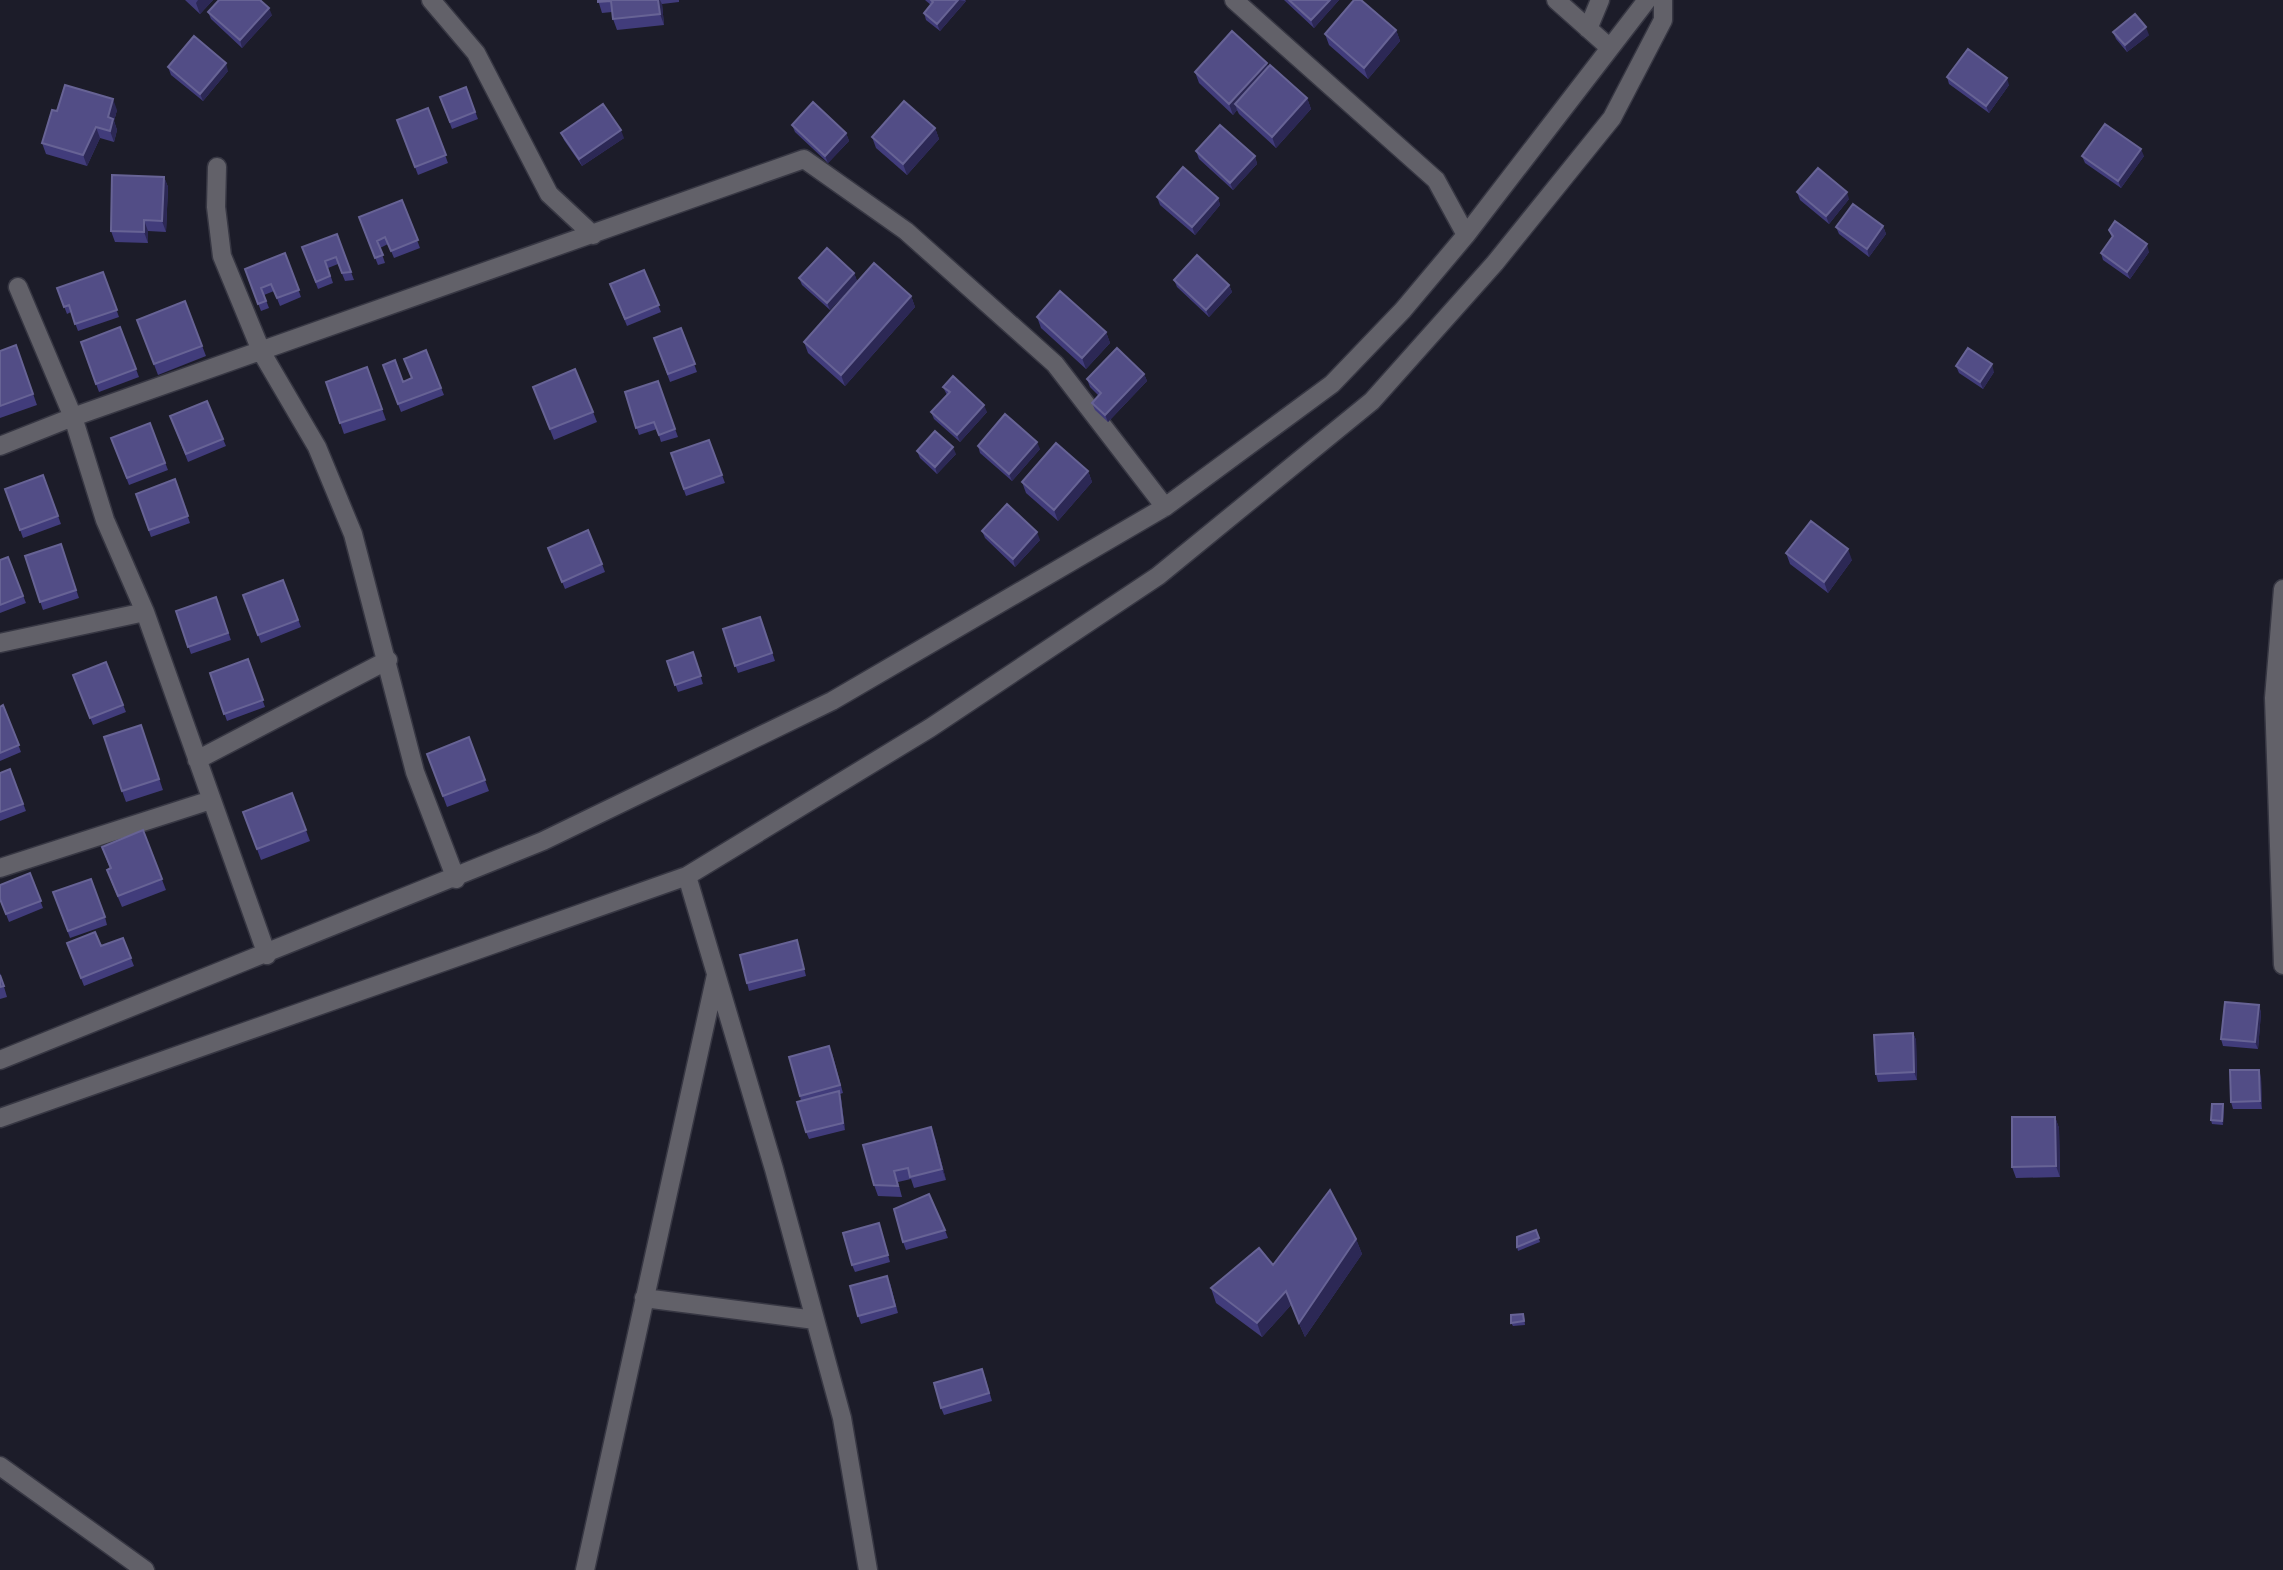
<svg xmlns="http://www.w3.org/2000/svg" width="2283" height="1570" font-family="'Noto Sans',sans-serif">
<rect width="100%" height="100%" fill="#1c1c29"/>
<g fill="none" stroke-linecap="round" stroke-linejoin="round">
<defs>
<path id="minor" d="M431,0L476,53L549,194L593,235
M1234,0L1436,180L1466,235
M1556,0L1610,48
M1588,29L1600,0
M217,167L216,207L222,256L262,353L317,447L353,534L415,772L456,879
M18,287L73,417L105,520L145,612L267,955
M0,446L73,417L804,159L906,231L1055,364L1165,507
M2283,589L2274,698L2283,965
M0,643L145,612
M197,760L388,660
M0,868L211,800
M687,876L774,1169L842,1418L868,1570
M0,1060L543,841L832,701L1165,507L1332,384L1403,310L1466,235L1647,0
M0,1118L687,876L930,728L1158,576L1372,401L1495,263L1612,118L1663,20V0
M644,1298L815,1320
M0,1466L145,1570
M585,1570L716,975"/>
</defs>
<use href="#minor" stroke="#373743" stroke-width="21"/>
<use href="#minor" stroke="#626169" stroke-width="18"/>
</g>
<path fill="#413c7b" d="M185,0H213L200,14Z
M598,0H679V2L662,4L664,25L617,30L613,19L612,12L602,13Z
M925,0H965L966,1L940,31L926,20L924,13L931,5Z
M1284,0H1339L1314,28Z
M208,12L272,15L242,48L211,19Z
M1396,30L1400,41L1368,79L1329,45L1325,34Z
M2113,32L2149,35L2127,52L2116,39Z
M168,67L228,71L203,101L171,75Z
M1268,67L1307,98L1311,109L1276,148L1239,114L1237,110L1233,115L1199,83L1195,72Z
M1947,77L2009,85L1989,113L1949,84Z
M466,87L478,119L452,129L440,97Z
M428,108L448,163L418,175L397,120Z
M117,110L114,121L117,130L114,142L100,138L87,166L46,154L42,143L57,111Z
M792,125L846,133L849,141L828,163L795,132Z
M935,128L939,139L907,175L876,148L872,137Z
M561,133L624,138L582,166L564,140Z
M1196,151L1255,156L1257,164L1233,190L1199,159Z
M2082,156H2144L2121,188L2085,163Z
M164,177L168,187L166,232L148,231V243L115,242L111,231Z
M1797,192L1849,199L1829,224L1800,200Z
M1157,197L1218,198L1220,205L1195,235L1160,205Z
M402,200L420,248L394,258L388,244L380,248L385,263L378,265L359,217Z
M1883,226L1886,234L1869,257L1839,234L1836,227Z
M2109,230L2149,252L2130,279L2103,260L2101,253L2112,238Z
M337,234L354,280L345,281L338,264L328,268L333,283L318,289L302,247Z
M285,253L301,297L280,306L274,291L264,295L269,308L261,311L245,269Z
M644,270L661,312L627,326L610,284Z
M103,272L119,317L78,331L71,312L67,314L57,288Z
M854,273L857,281L830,310L802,285L799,278Z
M1174,280L1229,285L1232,292L1209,317L1177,287Z
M911,296L915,307L845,386L808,353L804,342Z
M185,301L206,356L158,375L137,320Z
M1037,317L1106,332L1110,343L1086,369L1041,328Z
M120,327L139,377L99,392L81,342Z
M681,328L697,372L670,382L654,338Z
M16,345L37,405L0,418V351Z
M426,350L444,395L401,412L383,365L403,382L412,378Z
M1956,366L1994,372L1983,389L1959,373Z
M367,367L386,420L344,434L326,382Z
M1144,374L1147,381L1108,422L1095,410L1092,403L1099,396L1090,387L1087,379Z
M658,381L678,437L661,442L657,429L639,435L625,392Z
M533,387L593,412L597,422L554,440Z
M943,387L987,412L960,442L934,419L931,412L947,395Z
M207,401L226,446L188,462L170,416Z
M150,423L168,470L129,485L111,438Z
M709,440L725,483L686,496L671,453Z
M978,446L1040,449L1012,481L980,453Z
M917,451L956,454L937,474L920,458Z
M1088,471L1092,482L1058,521L1026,493L1022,482Z
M43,475L61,524L23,538L5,489Z
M175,479L190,523L151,537L136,494Z
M982,531L1040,540L1015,567L985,538Z
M61,544L79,598L43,610L25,556Z
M548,548L602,564L605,572L565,589Z
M1786,553L1852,560L1828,593L1790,564Z
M8,557L26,603L0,613V560Z
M283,580L301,627L261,643L243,595Z
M216,597L231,640L191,654L176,611Z
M760,617L775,661L738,673L723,629Z
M693,652L703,684L678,692L667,661Z
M248,659L265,707L227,721L210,673Z
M106,662L126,712L93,725L73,675Z
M3,705L21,752L0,761V707Z
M141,725L163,790L126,802L122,791Z
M469,737L489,791L447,807L427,754Z
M10,769L26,811L0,821V773Z
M292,793L310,841L261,860L243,812Z
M143,830L166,890L122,907L111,881L110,869L102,847Z
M30,873L43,908L9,922L0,899Z
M53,892L105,917L107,925L70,938Z
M123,938L134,966L84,986L67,943L101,946Z
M797,940L806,976L749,991L747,983Z
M0,973L7,997L0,999Z
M2259,1005L2261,1013L2258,1049L2223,1046L2221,1039Z
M1913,1033L1916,1040L1917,1080L1878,1082L1876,1074Z
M832,1053L843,1093L840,1094L841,1098L845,1130L809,1139L806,1132L800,1096Z
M2261,1077L2262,1109H2233L2231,1102Z
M2223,1104L2224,1108L2223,1125L2212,1124L2211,1120Z
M2055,1117L2059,1128L2060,1177L2016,1178L2012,1167Z
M935,1138L946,1180L914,1188L911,1179L898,1182L902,1197L878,1196L874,1185Z
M879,1223L890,1262L855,1272L852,1265Z
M945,1230L948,1238L906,1250L903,1242Z
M1536,1230L1540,1242L1518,1251L1517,1247Z
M1356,1239L1362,1254L1305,1337L1291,1305L1262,1337L1216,1303L1211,1288L1273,1265Z
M890,1283L898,1313L861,1324L858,1316Z
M1524,1317L1525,1325L1513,1326L1511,1323Z
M985,1377L992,1401L944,1415L941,1408Z"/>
<path fill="#2c2855" d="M198,0H213L200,14L196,3Z
M658,0H660L662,4L664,25L660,14Z
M958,0L966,1L940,31L937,24Z
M1330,0H1339L1314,28L1311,20Z
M269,8L272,15L242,48L240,40Z
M2146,27L2149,35L2127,52L2125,45Z
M1396,30L1400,41L1368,79L1364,68Z
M226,63L228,71L203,101L200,94Z
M1267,63L1271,74L1235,104L1237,110L1233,115L1229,104Z
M2007,78L2009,85L1989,113L1986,106Z
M1307,98L1311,109L1276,148L1272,137Z
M113,99L117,110L114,121L117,130L114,142L110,131L108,117Z
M96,127L100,138L87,166L83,155Z
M935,128L939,139L907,175L903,164Z
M621,130L624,138L582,166L579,159Z
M846,133L849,141L828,163L825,156Z
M2141,149L2144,156L2121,188L2118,181Z
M1255,156L1257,164L1233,190L1230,183Z
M164,177L168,187L166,232L162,221Z
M1847,192L1849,199L1829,224L1826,216Z
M1218,198L1220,205L1195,235L1192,227Z
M144,220L148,231V243L144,232Z
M1883,226L1886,234L1869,257L1867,249Z
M2147,244L2149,252L2130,279L2127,272Z
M854,273L857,281L830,310L827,303Z
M1229,285L1232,292L1209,317L1206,310Z
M911,296L915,307L845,386L841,375Z
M1106,332L1110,343L1086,369L1082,358Z
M1992,364L1994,372L1983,389L1980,382Z
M1144,374L1147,381L1108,422L1105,415Z
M984,405L987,412L960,442L957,435Z
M1037,442L1040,449L1012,481L1009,474Z
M953,447L956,454L937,474L935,467Z
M1088,471L1092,482L1058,521L1054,510Z
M1037,532L1040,540L1015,567L1013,559Z
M1848,549L1852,560L1828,593L1824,582Z
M2259,1005L2261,1013L2258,1049L2255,1042Z
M1913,1033L1916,1040L1917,1080L1914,1072Z
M2259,1070L2261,1077L2262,1109L2260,1101Z
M839,1091L841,1098L845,1130L843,1123Z
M2223,1104L2224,1108L2223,1125L2222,1121Z
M2055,1117L2059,1128L2060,1177L2056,1166Z
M931,1127L935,1138L946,1180L942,1169Z
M1356,1239L1362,1254L1305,1337L1299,1323Z
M1286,1291L1291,1305L1262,1337L1257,1323Z"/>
<path fill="#524d86" stroke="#676395" stroke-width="2" d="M219,0H260L269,8L240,40L208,12Z
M598,0H658L660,14L613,19L611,1L598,2Z
M931,0H958L937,24L924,13L933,2Z
M1289,0H1330L1311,20Z
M1354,0H1361L1396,30L1364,68L1325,34Z
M2135,14L2146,27L2125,45L2113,32Z
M1232,31L1267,63L1229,104L1195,72Z
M194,36L226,63L200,94L168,67Z
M1968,49L2007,78L1986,106L1947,77Z
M1270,65L1307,98L1272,137L1235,104Z
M65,85L113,99L108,117L113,119L110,131L96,127L83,155L42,143L52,110L57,111Z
M466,87L475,112L450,122L440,97Z
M904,101L935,128L903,164L872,137Z
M813,102L846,133L825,156L792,125Z
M603,104L621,130L579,159L561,133Z
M428,108L446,155L415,167L397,120Z
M2105,124L2141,149L2118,181L2082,156Z
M1220,125L1255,156L1230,183L1196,151Z
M1183,167L1218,198L1192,227L1157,197Z
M1818,168L1847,192L1826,216L1797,192Z
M112,175L164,177L162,221L144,220V232L111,231Z
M402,200L418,240L391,251L385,237L377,241L383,255L375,258L359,217Z
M1853,204L1883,226L1867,249L1836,227Z
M2115,221L2147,244L2127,272L2101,253L2113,236L2109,230Z
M337,234L351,272L342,273L336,257L325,261L330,276L316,282L302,247Z
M827,248L854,273L827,303L799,278Z
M285,253L299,290L277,298L271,284L261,288L266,301L258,304L245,269Z
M1197,255L1229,285L1206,310L1174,280Z
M874,263L911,296L841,375L804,342Z
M644,270L659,305L625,319L610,284Z
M103,272L117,310L75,324L69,305L64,307L57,288Z
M1060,291L1106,332L1082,358L1037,317Z
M185,301L202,346L154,364L137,320Z
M120,327L136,369L96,384L81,342Z
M681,328L695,364L668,374L654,338Z
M16,345L33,394L0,406V351Z
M1117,348L1144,374L1105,415L1092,403L1101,393L1087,379Z
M1968,348L1992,364L1980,382L1956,366Z
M426,350L441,388L398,404L383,365L395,360L403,382L412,378L404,359Z
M367,367L382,409L340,423L326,382Z
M575,369L593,412L550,429L533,387Z
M953,376L984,405L957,435L931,412L950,392L943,387Z
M658,381L675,429L659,435L654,422L636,428L625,392Z
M207,401L223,439L186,454L170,416Z
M1005,414L1037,442L1009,474L978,446Z
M150,423L165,463L127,478L111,438Z
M935,431L953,447L935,467L917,451Z
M709,440L722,475L684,489L671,453Z
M1056,443L1088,471L1054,510L1022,482Z
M43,475L58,516L20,530L5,489Z
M175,479L188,516L149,530L136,494Z
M1007,504L1037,532L1013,559L982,531Z
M1811,521L1848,549L1824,582L1786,553Z
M588,530L602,564L562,582L548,548Z
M61,544L76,590L40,602L25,556Z
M8,557L23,596L0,605V560Z
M283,580L298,620L258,635L243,595Z
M216,597L228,633L188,647L176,611Z
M760,617L772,653L735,666L723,629Z
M693,652L701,676L675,685L667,661Z
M248,659L263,700L224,714L210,673Z
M106,662L123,705L90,718L73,675Z
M3,705L19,745L0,753V707Z
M141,725L159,779L122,791L104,737Z
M469,737L485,780L443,796L427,754Z
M10,769L23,804L0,812V773Z
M292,793L306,830L257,849L243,812Z
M143,830L162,879L118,896L107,870L111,868L102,847Z
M30,873L41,901L6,914L0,899V885Z
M91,879L105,917L68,931L53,892Z
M95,932L101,946L123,938L131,958L81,978L67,943Z
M797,940L804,969L747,983L740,955Z
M0,975L4,986L0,987Z
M2225,1002L2259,1005L2255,1042L2221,1039Z
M1913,1033L1914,1072L1876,1074L1874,1035Z
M829,1046L840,1085L800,1096L789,1057Z
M2230,1070H2259L2260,1101L2231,1102Z
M839,1091L843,1123L806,1132L797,1102Z
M2212,1104H2223L2222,1121L2211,1120Z
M2012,1117H2055L2056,1166L2012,1167Z
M931,1127L942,1169L910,1177L908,1168L894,1171L898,1186L874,1185L863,1145Z
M1330,1190L1356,1239L1299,1323L1286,1291L1257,1323L1211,1288L1259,1248L1273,1265Z
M929,1194L945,1230L903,1242L894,1209Z
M879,1223L888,1255L852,1265L843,1233Z
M1536,1230L1539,1238L1517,1247V1237Z
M887,1276L895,1306L858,1316L850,1286Z
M1523,1314L1524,1321L1511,1323V1315Z
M982,1369L989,1393L941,1408L934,1383Z"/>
</svg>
